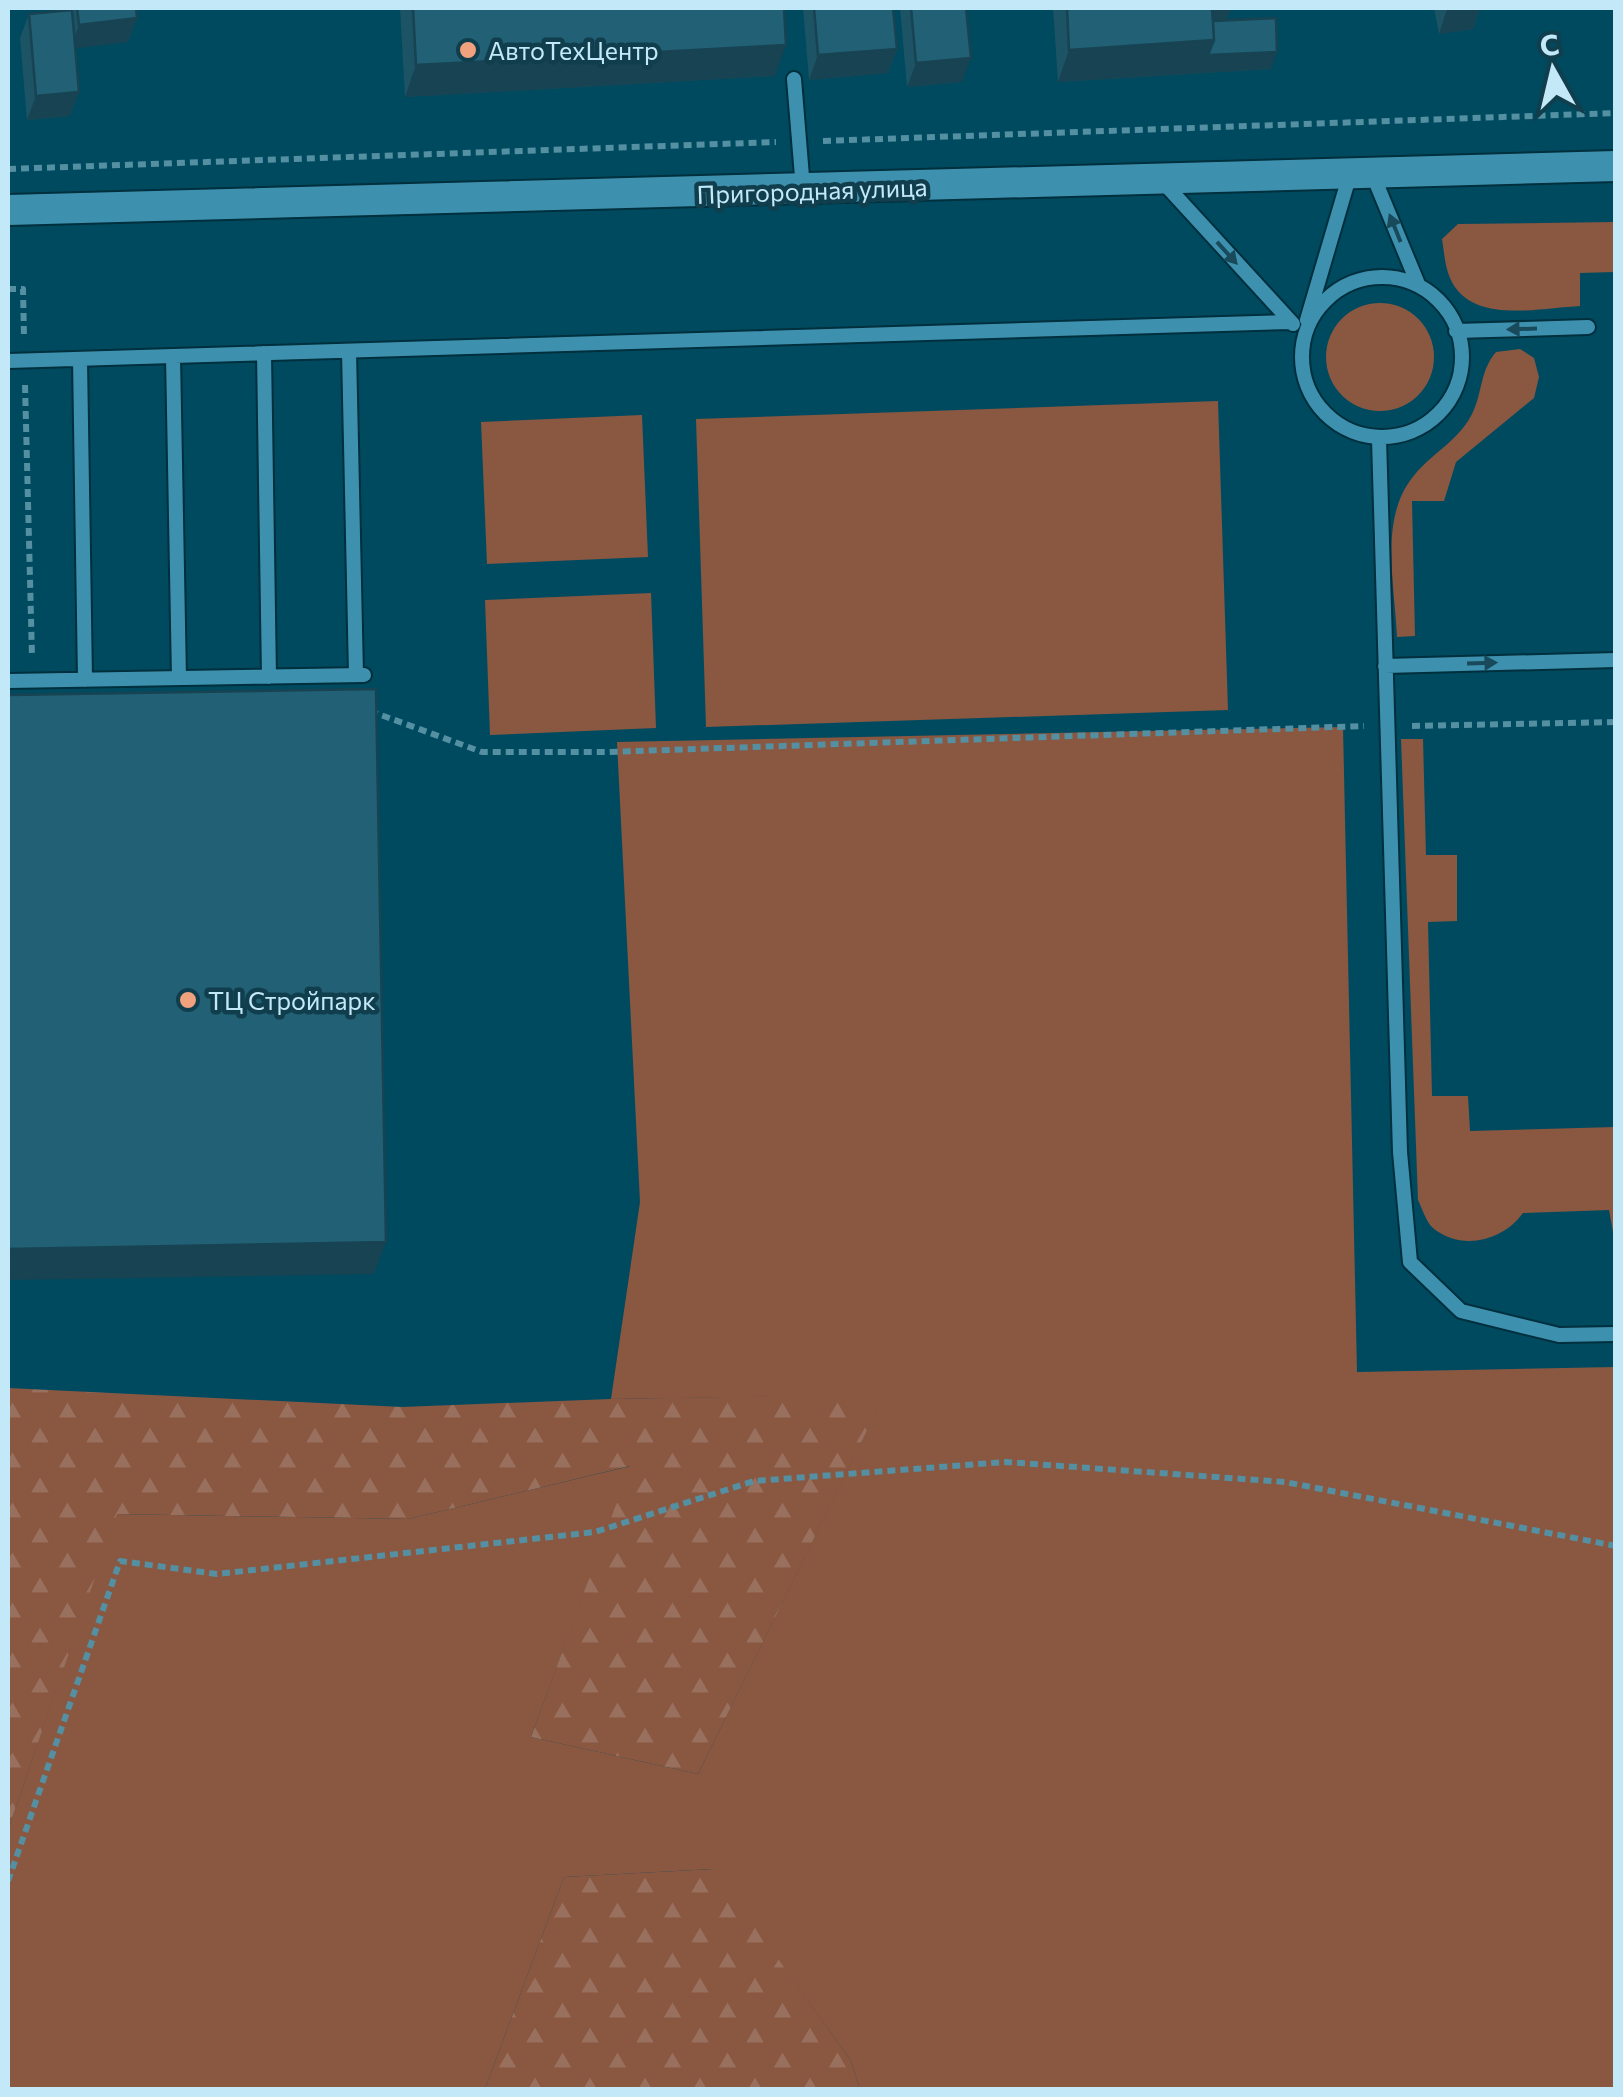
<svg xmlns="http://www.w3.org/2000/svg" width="1623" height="2097" font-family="Commissioner,sans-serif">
<defs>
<pattern id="forest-firs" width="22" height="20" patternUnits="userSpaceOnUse" patternTransform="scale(2.5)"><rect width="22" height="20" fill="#8a5741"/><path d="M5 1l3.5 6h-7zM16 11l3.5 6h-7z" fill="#996f5d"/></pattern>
</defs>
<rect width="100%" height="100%" fill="#004a5f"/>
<path fill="#8a5741" d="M1615,222V272L1580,273V306C1539,308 1470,325 1450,278C1445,267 1444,251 1442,239L1458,224Z
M1326 357a54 54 0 1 1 108 0a54 54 0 1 1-108 0Z
M1520,349L1534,358L1539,377L1534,398L1456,462L1444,501H1412L1415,636L1397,637C1395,587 1379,520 1412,478C1430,454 1456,443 1471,416C1483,394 1479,372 1496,352Z
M1218,401L1228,710L706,727L696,419Z
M642,415L648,557L487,564L481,422Z
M651,593L656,728L490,735L485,600Z
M1343,727L1357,1372L1615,1367V2089H860L851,2061L713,1869L564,1877L485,2089L8,2090V1830L116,1514L408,1519L631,1466L531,1737L698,1774L884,1395L611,1399L640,1202L617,742Z
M1401,739H1423L1426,855H1457V921L1428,922L1432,1096H1468L1470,1131L1615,1127V1243L1609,1210L1523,1213C1504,1240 1462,1252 1433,1228C1426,1222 1422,1208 1418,1200Z"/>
<path fill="url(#forest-firs)" d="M8,1388L402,1407L611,1399L885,1394L698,1774L531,1737L630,1466L408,1519L117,1514L8,1830Z
M714,1869L851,2061L860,2089H485L564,1877Z"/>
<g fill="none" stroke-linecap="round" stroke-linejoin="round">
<defs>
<path id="lane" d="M794,79L803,189
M1372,173L1418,284
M1162,181L1293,324
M1302 357a80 80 0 1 1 160 0a80 80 0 1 1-160 0Z
M1307,320L1350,174
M1456,331L1588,327
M349,351L356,675
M264,353L269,677
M173,356L179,678
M80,359L85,680
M8,361L1290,322
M1379,439L1400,1152L1410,1262L1461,1311L1559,1335L1616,1334
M1385,666L1616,660
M8,681L364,675"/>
<path id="secondary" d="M8,210L1616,166"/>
</defs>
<use href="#lane" stroke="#002f3d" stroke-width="18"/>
<use href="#secondary" stroke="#002f3d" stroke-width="34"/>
<path stroke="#548fa2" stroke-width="6" stroke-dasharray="8 5" stroke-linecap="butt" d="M823,141L1616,113
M8,169L776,142
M8,289H23L24,337
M25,385L32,657
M370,711L482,752H608L1364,726
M1412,726L1616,722
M8,1881L120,1561L217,1574L595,1532L754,1481L1006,1462L1285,1482L1616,1546"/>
<use href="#lane" stroke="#3e91ae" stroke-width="14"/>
<use href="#secondary" stroke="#3e91ae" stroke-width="30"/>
</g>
<path fill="#1c5365" d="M65,8H136L137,18L128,42L75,48L79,92L70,116L27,120L20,38L29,14L66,11Z
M400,8H784L775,76L405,97Z
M803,8H893L897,49L888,73L809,80Z
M900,8H966L962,82L907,87Z
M1053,8H1231L1226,20L1271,69L1058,82Z
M1434,8H1480L1473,29L1439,34Z"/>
<path fill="#174352" d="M1211,8H1231L1221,36L1207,37Z
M1461,8H1480L1473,29L1439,34L1447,9Z
M137,18L128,42L70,49L79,25Z
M1214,40L1277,52L1271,69L1058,82L1069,50Z
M786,45L775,76L405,97L416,65Z
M897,49L888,73L809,80L818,55Z
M971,58L962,82L907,87L916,63Z
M79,92L70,116L27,120L36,96Z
M386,1242L374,1274L8,1280V1249Z"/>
<path fill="#216075" stroke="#174352" stroke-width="2.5" d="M77,8H136L137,18L79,25Z
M413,8H784L786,45L416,65Z
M814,8H893L897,49L818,55Z
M911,8H966L971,58L916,63Z
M1067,8H1212L1214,40L1069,50Z
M72,10L79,92L36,96L29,14Z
M1276,18L1277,52L1208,55L1214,40L1213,21Z
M376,689L386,1242L8,1249V695Z"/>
<defs><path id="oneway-solid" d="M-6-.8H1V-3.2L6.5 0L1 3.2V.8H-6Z" transform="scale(2.5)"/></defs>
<g fill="#184a5c">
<use href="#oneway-solid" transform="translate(1395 228) rotate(-112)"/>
<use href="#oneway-solid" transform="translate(1227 253) rotate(48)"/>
<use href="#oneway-solid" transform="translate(1522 329) rotate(178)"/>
<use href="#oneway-solid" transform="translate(1482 663) rotate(-2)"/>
</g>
<g fill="#f2a17e" stroke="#113e4d" stroke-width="4">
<circle cx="468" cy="50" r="10"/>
<circle cx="188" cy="1000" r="10"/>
</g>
<g text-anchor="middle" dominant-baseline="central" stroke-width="9" stroke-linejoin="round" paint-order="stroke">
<g font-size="25" fill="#c3e9f9" stroke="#113e4d" text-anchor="start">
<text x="488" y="50">АвтоТехЦентр</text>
<text x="208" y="1000">ТЦ Стройпарк</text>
</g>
<g font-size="25" fill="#c3e9f9" stroke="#113e4d">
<text transform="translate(812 190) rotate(-2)">Пригородная улица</text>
</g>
</g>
<rect width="1623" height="2097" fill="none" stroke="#c3e9f9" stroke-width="20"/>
<g transform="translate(1553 70) rotate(352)" stroke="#113e4d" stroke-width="8" paint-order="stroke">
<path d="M0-8L18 38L0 25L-18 38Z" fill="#c3e9f9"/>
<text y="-15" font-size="28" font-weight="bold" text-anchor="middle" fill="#c3e9f9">С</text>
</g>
</svg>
